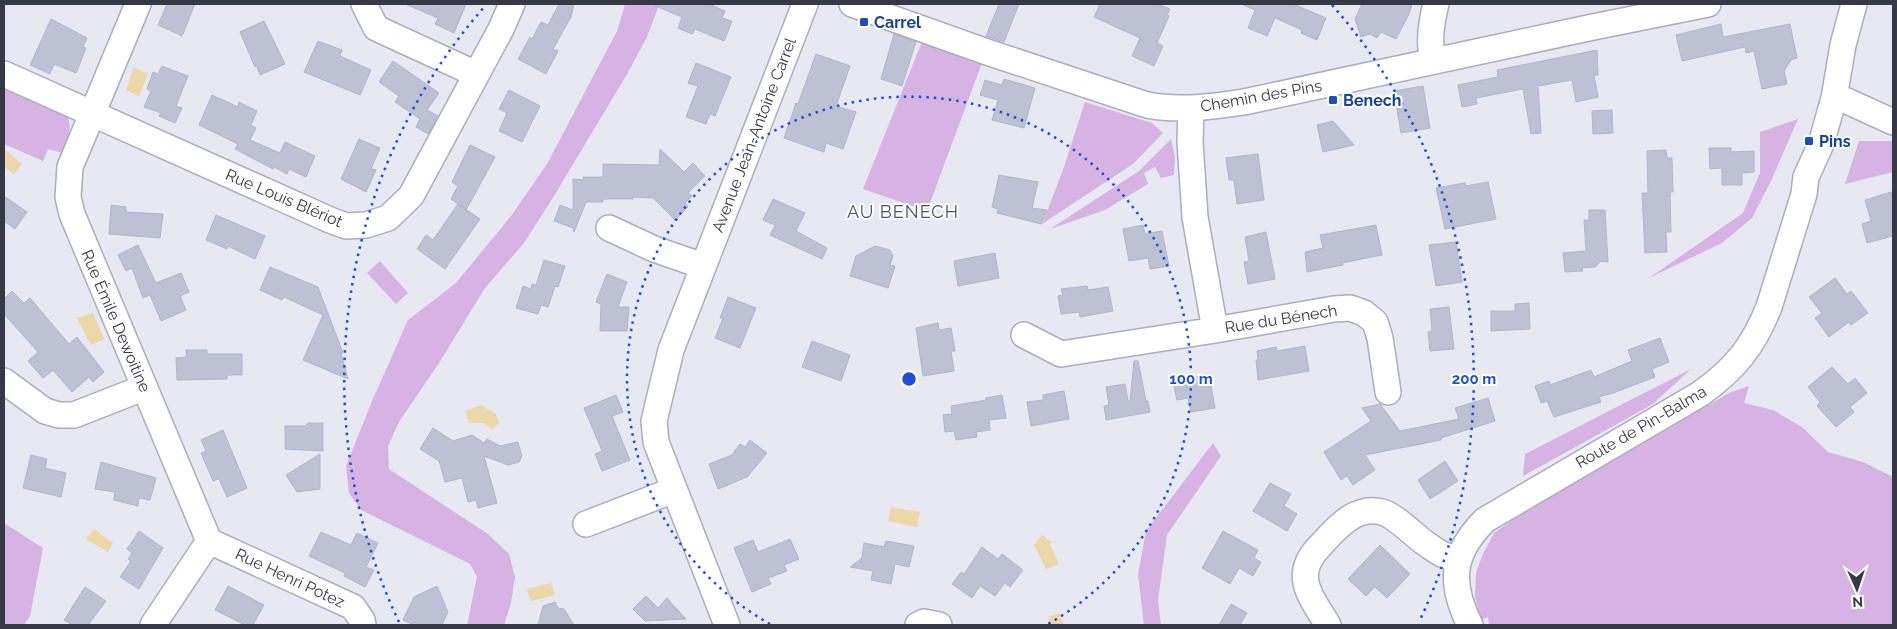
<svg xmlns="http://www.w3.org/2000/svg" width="1897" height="629" font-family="Raleway,sans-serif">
<rect width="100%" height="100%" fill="#e8e8f2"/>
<path fill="#d7b3e4" d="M625,4L659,5L647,37L626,76L554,196L524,243L485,288L439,363L399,422L388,446L389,469L488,534L509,554L515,577L511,603L504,625H467L477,577L470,564L361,510L349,493L346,466L372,401L408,320L456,283L511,216L547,164L617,31Z
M923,39L982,63L927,211L863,189Z
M4,84L67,114C73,129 68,139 62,153L48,149L43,161L4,144Z
M1085,102L1152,123L1163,133L1133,164L1042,224L1063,170Z
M1798,119L1771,181L1752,218L1722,243L1649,278L1743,213L1760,173V132Z
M1171,139L1175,157L1174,175L1161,178L1155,167L1144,173L1148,184L1105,210L1050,229L1139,171Z
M1859,141H1893V172L1845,184Z
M380,261L408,293L396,304L367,273Z
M1691,369L1653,404L1523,476L1525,454Z
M1749,386L1744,403L1773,410L1802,427L1828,452L1863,462L1893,477V625H1489L1488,617L1481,620L1475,597L1476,573L1482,556L1494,533L1524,512L1731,392Z
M1213,443L1221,456L1167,535L1158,600L1161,625H1144L1138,575L1146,531Z
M4,523L43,548L30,616L24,625H4Z"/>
<path fill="#ebd7a8" d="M134,67L148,74L139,96L126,90Z
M4,149L22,164L14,174L4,167Z
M93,313L104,339L91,345L77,318Z
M481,405L496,414L499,423L492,429L483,423H469L465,411Z
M891,507L920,512L917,527L888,521Z
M94,529L113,543L108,552L86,539Z
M1042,535L1052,542L1050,544L1059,564L1046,569L1034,545Z
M551,583L555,595L531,601L527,589Z
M1060,613L1064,625H1051L1048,617Z"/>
<path fill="#bec0d3" stroke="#b2b4cd" d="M167,4H195L182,36L158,25Z
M405,4H466L454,33L435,24L438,18Z
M559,4H574L571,17L553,49L558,51L546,74L518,59L530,37L532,39L541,22L548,25Z
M651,4H709L725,11L722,18L732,21L724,41L695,29L692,34L678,28L682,17Z
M999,4H1019L1004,42L986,36Z
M1100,4H1157L1170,9L1167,15L1169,16L1157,43L1163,46L1154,66L1132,56L1140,38L1094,17Z
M1241,4H1293L1326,18L1317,40L1301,33L1302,30L1275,18L1267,36L1248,28L1255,10Z
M1362,4H1412L1409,14L1396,39L1381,32L1377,38L1370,34L1361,37L1355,19Z
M51,19L87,38L83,47L86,48L76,73L54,64L50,74L30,65Z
M264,21L285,64L260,75L257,66L255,67L240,32Z
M1721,24L1723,37L1790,24L1797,58L1791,60L1784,71L1787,84L1762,89L1754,51L1746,53L1745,47L1682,61L1676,35Z
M894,34L916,42L902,86L881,79Z
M318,41L342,50L340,56L371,70L360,95L304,72Z
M1597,50L1598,75H1594L1598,97L1576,102L1572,80L1538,86L1541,133L1531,134L1523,89L1476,98L1477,104L1462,107L1458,85L1498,77L1497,70Z
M816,54L850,66L836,106L856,112L843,149L826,143L824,152L784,138L796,103L798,104Z
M393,61L439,93L427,110L438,116L428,134L416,127L420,119L395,102L399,96L379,82Z
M696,63L731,77L715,116L710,114L706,124L686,117L698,86L688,83Z
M162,66L188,76L176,106L182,108L175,123L159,116L161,113L144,107L151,91L147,89L153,72L158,74Z
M1004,79L1035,88L1024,128L992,120L998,100L980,95L985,80L1002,85Z
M1423,86L1430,128L1401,133L1394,91Z
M509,90L540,106L522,142L499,131L507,113L499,109Z
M212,95L238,107L239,102L257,111L251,125L256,128L250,140L280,153L285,142L315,156L306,177L289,169L287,174L274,167L273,169L235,149L238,144L199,125Z
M1612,110L1613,133L1593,134L1592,111Z
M1333,121L1354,145L1323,152L1317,125Z
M359,139L380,148L371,169L376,170L366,192L341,179Z
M470,145L495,157L466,210L451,199L458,186L452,182Z
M1709,148H1731V152L1754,151V172L1742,173V185H1722V168L1710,169Z
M660,149L684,172L693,163L705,176L688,193L692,196L685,203L688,207L675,220L653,198L633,197V199H603V202H586L574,232L573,228L554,221L560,205L573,210V179L583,180V177H603V164L659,165Z
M1666,150L1667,158H1672L1673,192H1670L1671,232H1666L1667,252L1645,253L1642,193H1648L1647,151Z
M1258,154L1264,200L1237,204L1234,180H1229L1226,158Z
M999,175L1038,182L1032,208L1047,210L1041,224L997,213L998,209L992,207Z
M1488,182L1496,219L1445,229L1436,188L1465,183L1466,186Z
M1891,192L1893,201V236L1867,243L1862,224L1871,221L1865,200Z
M4,196L27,212L15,229L4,221Z
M773,199L805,213L796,231L827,248L822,259L770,235L775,225L763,220Z
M458,204L480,219L445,269L417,249L426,235L433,240Z
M111,205L126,207V212L163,214L160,238L109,234Z
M1589,210H1605L1608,262L1601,261L1595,267L1582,268L1583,271L1565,272L1563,253L1586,251L1584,220H1589Z
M216,215L265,236L255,259L228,246L227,249L206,240Z
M1143,225L1145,234L1162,231L1169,266L1150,269L1148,258L1129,261L1123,229Z
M1376,225L1382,255L1342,263L1343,265L1307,272L1305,252L1323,248L1320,235Z
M1266,232L1275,279L1248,284L1244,262L1249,261L1245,237Z
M1456,242L1462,282L1436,286L1429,245Z
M138,245L156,283L181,273L189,292L180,296L186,310L161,321L150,295L143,298L132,268L126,271L118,255Z
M875,246L890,250L893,256L890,265L895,266L888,288L850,276L856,256Z
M995,253L999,278L958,286L954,261Z
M544,260L565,266L558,287L555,286L548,307L541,305L538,314L516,308L523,286L531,289L532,284L536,285Z
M270,267L318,287L343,353H341L348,379L303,360L323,315L284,297L282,300L260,290Z
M607,274L627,282L618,307H629L627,331H600L601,304L596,302Z
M1835,278L1847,294L1851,291L1868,313L1851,325L1849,322L1829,337L1815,318L1822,313L1809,297Z
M1087,286L1088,290L1108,287L1113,311L1080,317L1079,312L1061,314L1058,296L1063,295L1061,289Z
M12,291L24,303L30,298L69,344L77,337L104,372L93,382L89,377L72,392L53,370L43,378L28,361L38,352L4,314V299Z
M728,297L756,308L740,348L715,338L723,318H720Z
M1529,303L1530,329L1491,331V311H1515V304Z
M1449,307L1454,349L1430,351L1428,332L1432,331L1430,309Z
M938,323L939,330L951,328L955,351H951L954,371L923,376L916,328Z
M1660,338L1669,362L1652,369L1655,377L1613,393L1599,397L1601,402L1554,417L1547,401L1541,403L1535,386L1549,381L1550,385L1591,370L1594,377L1632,361L1628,350Z
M812,341L850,355L841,381L802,367Z
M1305,346L1309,371L1258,380L1256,360H1258L1257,351L1276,347L1277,351Z
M186,350H207V354H242V375H227V379L177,380L176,358L187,357Z
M1134,361H1138L1146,401H1148L1150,412L1106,420L1104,406L1109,405L1106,387L1125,384L1128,401H1130Z
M1832,367L1848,384L1855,378L1867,393L1850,407L1854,412L1836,427L1817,406L1820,402L1808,387Z
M1209,374L1215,408L1191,412L1188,398L1177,400L1172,378L1191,375V378Z
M1064,391L1069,419L1031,426L1027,402L1043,400V395Z
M616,395L623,412L612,416L630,460L602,471L595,454L602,451L584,408Z
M1002,395L1006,418L989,420L990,430L976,432L977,437L956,440L954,431L945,432L943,415L952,414L951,406L986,400V398Z
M1488,398L1495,421L1441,438V440L1365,455L1375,470L1353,485L1347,476L1341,480L1324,452L1371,421L1362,408L1380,404L1400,431L1459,419L1455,408Z
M308,423H323V451L285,449V426H305Z
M433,428L453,441L472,435L484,443L487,439L500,446L518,442L522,456L519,462L508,465L484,456L497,503L478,508L476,500L468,502L462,478L445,482L439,461L420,449Z
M223,430L247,488L227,497L219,479L213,481L201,453L206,451L201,440Z
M750,440L767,453L747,477L718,489L709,464L732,455L740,444L745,447Z
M320,454V489L297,492L286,475Z
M31,455L47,459L45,468L66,473L61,497L23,488Z
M1445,461L1458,481L1430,499L1418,480Z
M101,462L156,478L150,500L139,498L138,506L114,500L115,492L95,489Z
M1270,483L1291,494L1284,506L1297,514L1287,531L1253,511Z
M139,531L163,548L139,589L120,577L131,561L128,559L132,553L127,549Z
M1223,531L1258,550L1254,558L1261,562L1253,576L1239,568L1230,584L1202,568Z
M321,532L351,545L357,533L378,543L366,567L374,570L365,587L344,576L345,573L309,556Z
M790,539L799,559L784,565L787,571L768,578L771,584L752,592L734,548L753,540L758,552Z
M886,541L914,546L909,567L895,564L891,584L871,580L873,571L850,567L862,558L864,543L884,547Z
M1380,545L1410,574L1387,598L1375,587L1366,596L1348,579Z
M982,547L998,559L1002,554L1023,570L1010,587L1005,583L995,596L980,586L972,598L952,584L961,572L964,574Z
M228,586L264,605L253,625H245L215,610Z
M437,586L448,612L442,625H414L403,620L414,597Z
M85,587L106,601L88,625H73L64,620Z
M646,596L658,608L667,598L686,619L645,621L633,609Z
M555,602L558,608L564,609L574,625H538L543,606Z
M1231,604L1247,613L1240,625H1219Z"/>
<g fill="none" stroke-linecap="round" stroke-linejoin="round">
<defs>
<path id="minor" d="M138,4L70,167L68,197L72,214L209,541L153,625
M364,4L376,28L476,74
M852,4L987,52L1147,105C1179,111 1211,107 1244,102L1593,27L1708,4
M1433,61C1428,42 1431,23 1436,4
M4,74L330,220L346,226L366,225L388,218L411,196L501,29L512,4
M1834,98L1847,101L1893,122
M1191,108L1190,142L1195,217L1215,330L1334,309L1350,308L1364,313L1375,322L1380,338L1388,392
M609,228L654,249L703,266
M1024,335L1061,354L1215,330
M4,381L45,411L59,415H74L143,388
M586,524L674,490
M209,541L353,607L362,620L363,625
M727,625L656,442L654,421L671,350L805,4
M918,625L924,622L939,625
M1328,625C1312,598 1291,576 1319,547C1335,530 1354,505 1382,512C1394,515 1414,535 1425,543C1438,552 1443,557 1459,558
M1470,625C1449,583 1451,554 1485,520L1700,394C1735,369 1753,347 1769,307L1804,194L1806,177L1821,144L1834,98L1843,45L1854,4"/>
</defs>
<use href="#minor" stroke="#abacbd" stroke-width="28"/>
<use href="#minor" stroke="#fff" stroke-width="25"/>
</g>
<g fill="none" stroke="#1d4ed8" stroke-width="2.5" stroke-dasharray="2.5 5">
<path d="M770 624A282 282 0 1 1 1048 624"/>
<path d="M399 622A565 565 0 0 1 486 5M1332 5A565 565 0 0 1 1419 622"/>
</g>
<g fill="#1a4fb4" stroke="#fff" stroke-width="2">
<rect x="859" y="17" width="10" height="10" rx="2.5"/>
<rect x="1328" y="95" width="10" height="10" rx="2.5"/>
<rect x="1804" y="136" width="10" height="10" rx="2.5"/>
</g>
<g text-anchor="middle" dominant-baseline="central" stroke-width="4" stroke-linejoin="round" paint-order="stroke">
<g font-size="16" font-weight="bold" fill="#164399" stroke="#fff" text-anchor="start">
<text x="874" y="22">Carrel</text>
<text x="1343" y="100">Benech</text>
<text x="1819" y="141">Pins</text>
</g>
<g font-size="16" fill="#373845" stroke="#fff">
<text transform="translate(1261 96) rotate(-10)">Chemin des Pins</text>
<text transform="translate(754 135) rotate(-69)">Avenue Jean-Antoine Carrel</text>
<text transform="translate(284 198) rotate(23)">Rue Louis Blériot</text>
<text transform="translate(1281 319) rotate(-9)">Rue du Bénech</text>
<text transform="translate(116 321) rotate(67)">Rue Émile Dewoitine</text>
<text transform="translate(1641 427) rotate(-30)">Route de Pin-Balma</text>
<text transform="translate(290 578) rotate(25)">Rue Henri Potez</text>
</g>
<g font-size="18" letter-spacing="1" fill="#4f5167" stroke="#fff">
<text x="903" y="211">AU BENECH</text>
</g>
</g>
<circle cx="909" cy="379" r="8" fill="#1d4ed8" stroke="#fff" stroke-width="2.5"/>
<g font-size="15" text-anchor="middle" font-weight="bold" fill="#1d4ed8" stroke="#fff" stroke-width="4" stroke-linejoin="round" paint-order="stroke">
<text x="1191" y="384">100 m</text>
<text x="1474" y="384">200 m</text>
</g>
<rect width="1897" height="629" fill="none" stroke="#373845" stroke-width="10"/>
<g transform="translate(1857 589) rotate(177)" stroke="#ffffff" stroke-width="4" paint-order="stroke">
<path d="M0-4L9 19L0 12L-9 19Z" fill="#373845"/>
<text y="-8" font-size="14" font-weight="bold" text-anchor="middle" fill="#373845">N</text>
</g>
</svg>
